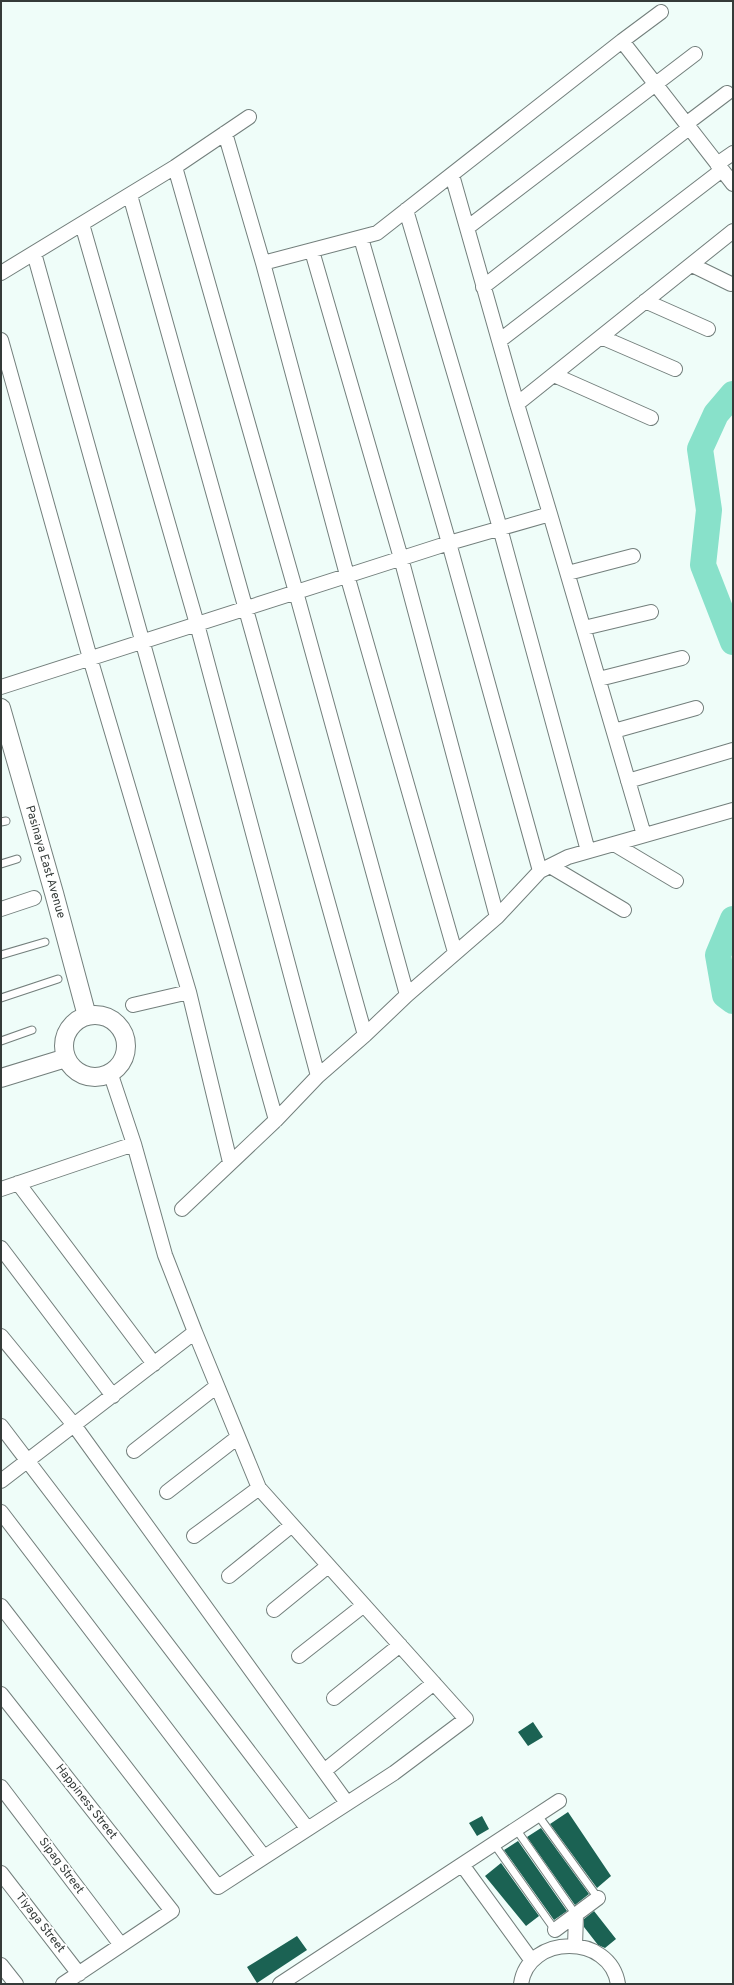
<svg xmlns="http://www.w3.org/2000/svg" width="734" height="1985" font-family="Overpass,sans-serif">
<rect width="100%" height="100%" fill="#effdf9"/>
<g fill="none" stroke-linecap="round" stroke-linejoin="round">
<path stroke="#88e1ca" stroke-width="26" d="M733,394L716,414L700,449L709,510L703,565L733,642
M733,919L718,955L725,995L733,1001"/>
</g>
<path fill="#1b6253" d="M533,1722L543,1737L528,1746L518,1732Z
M568,1812L611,1876L597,1888L550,1824Z
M482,1816L489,1829L477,1836L469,1823Z
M541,1828L589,1894L575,1905L527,1837Z
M518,1841L567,1911L554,1920L504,1850Z
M501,1863L539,1916L526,1926L485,1876Z
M594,1911L616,1939L605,1948L598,1945L584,1927V1919Z
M297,1936L307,1950L257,1983L247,1967Z"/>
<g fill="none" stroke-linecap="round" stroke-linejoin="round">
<defs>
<path id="service" d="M1,822L6,821
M1,864L17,859
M1,955L45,942
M1,998L58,979
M1,1041L32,1030
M537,1814L598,1898
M516,1829L576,1915
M494,1844L555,1930"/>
<path id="minor" d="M622,41L661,12
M686,124L727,93
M225,133L263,263L347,575L455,952
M717,164L733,153
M175,167L296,592L407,995
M130,195L365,1035
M406,210L500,528L588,851
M82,224L197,624L318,1076
M467,228L695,54
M361,238L449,543L540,871
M312,251L401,558L497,917
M34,253L276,1120
M263,263L377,233L622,41L733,184
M692,265L731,284
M1,273L175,167L249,117
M483,287L689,128
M645,301L708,329
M601,337L675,369
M1,340L90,658L189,992L230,1162
M499,341L722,170
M554,375L651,418
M517,404L733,231
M550,514L644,835
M568,573L633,556
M584,628L651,612
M599,679L682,658
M1,687L449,543L550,514L517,404L452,175
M614,731L696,708
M628,781L733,750
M614,844L676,881
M550,866L624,910
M1,909L34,898
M133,1005L189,992
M18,1183L154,1364
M1,1189L134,1144
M182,1209L276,1120L318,1076L365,1035L407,995L497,917L540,871L568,857L733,810
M1,1248L113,1396
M1,1336L74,1425L347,1803
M1,1426L307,1828
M134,1451L217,1386
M1,1481L195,1332L165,1255L134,1144L110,1072
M167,1492L238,1437
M1,1512L264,1857
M194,1536L259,1488
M229,1576L292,1525
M1,1606L218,1887L394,1773L466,1719L259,1488L195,1332
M274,1610L328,1566
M299,1656L364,1605
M1,1694L172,1911L63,1984
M334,1698L400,1645
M324,1771L434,1683
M1,1787L121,1945
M463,1866L532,1961
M1,1873L79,1974
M555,1930L598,1898
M575,1946L576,1915
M1,1965L16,1984
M280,1984L559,1801
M521,1984C528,1934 610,1933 618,1984"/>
<path id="tertiary" d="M1,708L54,893L87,1016
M64 1046a31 31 0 1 1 62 0a31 31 0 1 1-62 0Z
M1,1078L66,1058"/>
</defs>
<use href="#service" stroke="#737f7c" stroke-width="9"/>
<use href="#minor" stroke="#737f7c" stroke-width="16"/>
<use href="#tertiary" stroke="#737f7c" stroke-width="20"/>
<use href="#service" stroke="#fff" stroke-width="7"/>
<use href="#minor" stroke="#fff" stroke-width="14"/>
<use href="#tertiary" stroke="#fff" stroke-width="18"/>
</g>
<g text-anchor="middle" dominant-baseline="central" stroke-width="4" stroke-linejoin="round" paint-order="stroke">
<g font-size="12" fill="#353b39" stroke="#fff">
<text transform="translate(45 862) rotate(74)">Pasinaya East Avenue</text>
<text transform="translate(86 1802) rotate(52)">Happiness Street</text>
<text transform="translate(61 1866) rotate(53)">Sipag Street</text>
<text transform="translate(40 1923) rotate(52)">Tiyaga Street</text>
</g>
</g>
<rect width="734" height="1985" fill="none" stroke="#353b39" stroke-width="4"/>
</svg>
